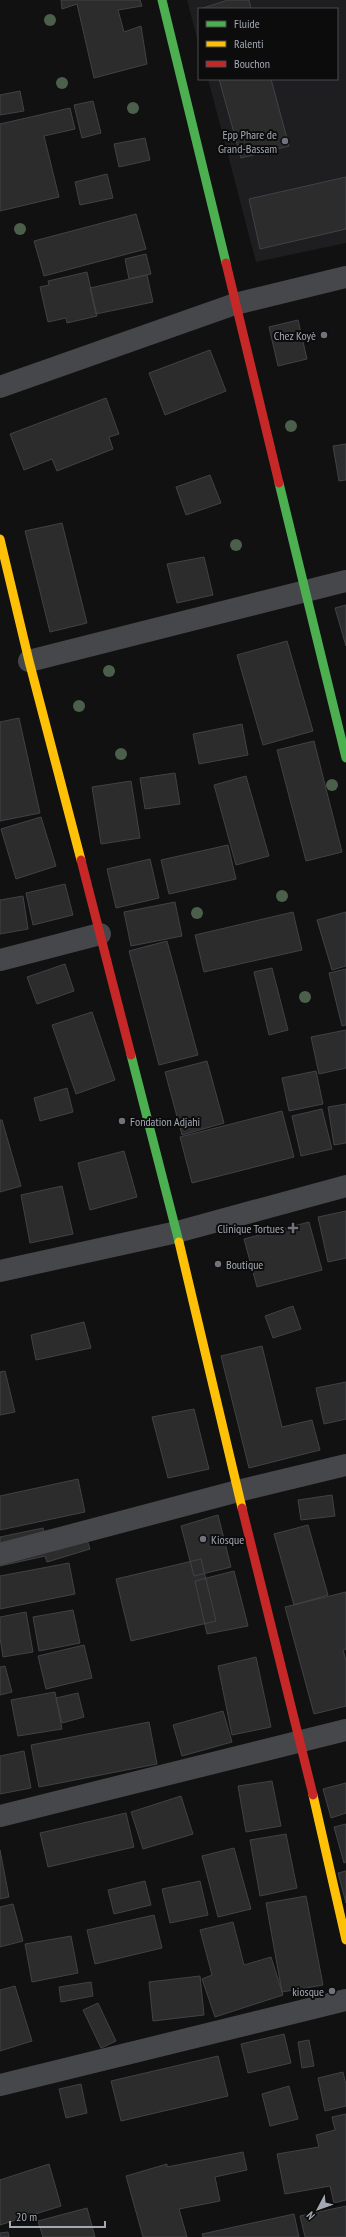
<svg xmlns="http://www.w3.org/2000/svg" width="346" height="2237" font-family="'PT Sans Narrow',sans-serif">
<rect width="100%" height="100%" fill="#111112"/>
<path fill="#1e1e20" d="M187,0H346V243L256,262L208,79H337V9H199V46Z"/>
<path fill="#2c2c2d" stroke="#414246" d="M61,0H140L142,6L118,10L124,32L141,26L147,64L94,78L77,4L62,9Z
M228,0H249L251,9H200Z
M219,79H271L289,146L241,158Z
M20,91L24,111L0,115V95Z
M93,101L101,133L82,138L74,105Z
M70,108L75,129L44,136L59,197L0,211V124Z
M145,138L150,160L119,167L114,144Z
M107,174L113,198L80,205L75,182Z
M346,177V229L260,249L249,199Z
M136,214L146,249L44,276L34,241Z
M146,254L151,274L129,279L125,259Z
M87,272L97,316L67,323L66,318L48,322L40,287L49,285L48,281Z
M147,275L153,302L96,314L90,288Z
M298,320L307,359L278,366L269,327Z
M210,350L226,391L165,415L149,373Z
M106,398L119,434L109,437L113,449L57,471L52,459L24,470L10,434Z
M346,444V480L339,481L333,446Z
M210,475L221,503L186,515L176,487Z
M62,523L87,623L50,632L25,531Z
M204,557L213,595L177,603L167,564Z
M346,605V646L335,608Z
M287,641L313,731L263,745L237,655Z
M19,718L40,813L0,821V722Z
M242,724L248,755L199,764L193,734Z
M314,741L342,852L306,861L277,750Z
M175,773L180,804L145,809L140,778Z
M246,776L269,856L236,865L214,785Z
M131,781L140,838L101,844L92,787Z
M41,817L56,866L16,879L1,829Z
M228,845L236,879L169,894L161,860Z
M150,859L159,898L116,908L107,869Z
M65,884L73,915L33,925L26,893Z
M23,896L28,929L0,934V900Z
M175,902L182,936L131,946L124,912Z
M293,912L302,950L204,972L195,935Z
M346,912V966L332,970L317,920Z
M167,941L198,1055L159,1065L129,951Z
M65,964L74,991L37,1004L27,977Z
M272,968L288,1030L269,1035L254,972Z
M346,969V1025L342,1026L329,973Z
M92,1012L115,1080L76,1094L52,1025Z
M346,1030V1068L319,1074L311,1037Z
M207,1061L224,1123L182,1135L165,1072Z
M316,1071L323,1104L289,1111L282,1078Z
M67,1088L73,1112L40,1121L34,1098Z
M346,1104V1143L334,1145L328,1107Z
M322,1109L332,1149L301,1156L292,1116Z
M282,1111L294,1157L192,1183L180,1137Z
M0,1120H2L21,1186L0,1192Z
M124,1151L137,1197L90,1210L78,1163Z
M62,1186L73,1234L30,1243L21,1195Z
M346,1211V1258L328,1262L318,1217Z
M309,1222L322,1270L257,1287L244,1239Z
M293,1306L301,1329L273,1338L265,1316Z
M84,1322L91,1348L36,1360L31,1335Z
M262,1346L282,1427L312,1420L320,1450L249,1468L221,1356Z
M5,1371L15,1412L0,1415V1372Z
M346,1382V1419L324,1424L316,1388Z
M194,1409L209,1469L168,1478L152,1417Z
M78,1479L85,1512L0,1530V1496Z
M332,1495L335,1516L301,1520L298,1500Z
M218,1515L231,1567L194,1576L181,1526Z
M82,1524L90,1549L47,1562L45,1556L0,1566V1537L43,1528L45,1535Z
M308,1525L328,1595L294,1605L274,1534Z
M201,1559L216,1621L131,1641L116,1579Z
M69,1563L75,1594L0,1609V1576Z
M234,1571L248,1626L207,1634L195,1581Z
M346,1592V1649L343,1650L346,1661V1706L314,1714L285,1607Z
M73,1610L80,1643L39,1651L33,1617Z
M26,1612L33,1652L3,1657L0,1638V1617Z
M84,1645L92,1678L46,1689L38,1656Z
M256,1657L271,1727L232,1735L218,1666Z
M5,1666L12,1692L0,1695V1667Z
M55,1692L62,1729L18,1736L11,1700Z
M78,1693L84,1717L62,1723L56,1698Z
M223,1711L232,1742L182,1756L173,1725Z
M149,1722L157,1764L39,1787L31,1745Z
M24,1751L31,1788L0,1794V1756Z
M272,1781L281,1826L246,1832L238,1786Z
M346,1783V1813L331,1818L323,1789Z
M181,1796L193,1834L143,1849L131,1812Z
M126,1813L134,1847L48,1867L40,1833Z
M346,1824V1862L344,1863L334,1827Z
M286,1834L297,1888L260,1896L250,1840Z
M234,1848L251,1909L218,1917L202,1856Z
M0,1850L9,1897L0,1899Z
M346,1871V1903L338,1873Z
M145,1881L151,1905L114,1914L108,1890Z
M200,1881L208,1915L170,1923L162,1889Z
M306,1896L323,1985L282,1992L266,1903Z
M13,1904L23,1941L0,1947V1907Z
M154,1915L162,1948L95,1964L87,1930Z
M233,1922L244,1965L271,1957L283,1995L215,2017L202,1979L212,1975L200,1930Z
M71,1936L78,1973L32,1982L25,1944Z
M200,1976L204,2015L153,2021L149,1982Z
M91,1982L93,1996L61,2002L59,1987Z
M15,1986L32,2041L0,2051V1990Z
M98,2003L116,2041L101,2048L83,2010Z
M284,2034L291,2063L248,2073L241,2044Z
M309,2040L314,2066L302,2068L298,2042Z
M218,2056L228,2096L121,2121L111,2081Z
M343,2072L346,2085V2106L325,2111L318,2078Z
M81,2084L87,2113L66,2118L59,2089Z
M289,2086L298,2119L270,2126L262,2094Z
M346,2114V2200L334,2203L330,2186L285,2194L277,2154L319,2147L316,2135L335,2130L332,2117Z
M243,2152L247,2170L215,2177L220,2201L179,2209L187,2237H143L126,2176L167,2164V2167Z
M49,2164L61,2206L0,2225V2180Z
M346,2206V2237H305L300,2216Z
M87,2208L95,2237H43L38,2221Z
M294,2214L299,2237H203L202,2234Z
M8,2232L9,2237H0V2233Z"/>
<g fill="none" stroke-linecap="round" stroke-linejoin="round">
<path stroke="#46474a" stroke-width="22" d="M0,387L235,304L346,277
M29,661L346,581
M0,960L100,934
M0,1271L177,1232L346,1186
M0,1554L238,1491L346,1465
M0,1816L346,1730
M0,2085L346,2000"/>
<path stroke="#4caf50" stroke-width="9" d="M162,0L226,263
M279,483L346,758
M131,1055L179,1242"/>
<path stroke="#ffc107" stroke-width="9" d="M0,539L29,661L81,860
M179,1242L242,1508
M313,1795L346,1940"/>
<path stroke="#c62828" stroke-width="9" d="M226,263L279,483
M81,860L131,1055
M242,1508L313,1795"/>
</g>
<g fill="#4b5f4b">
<circle cx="50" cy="20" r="6"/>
<circle cx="62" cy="83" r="6"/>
<circle cx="133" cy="108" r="6"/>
<circle cx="20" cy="229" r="6"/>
<circle cx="291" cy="426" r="6"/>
<circle cx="236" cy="545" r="6"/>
<circle cx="109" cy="671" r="6"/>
<circle cx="79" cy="706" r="6"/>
<circle cx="121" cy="754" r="6"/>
<circle cx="332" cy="785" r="6"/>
<circle cx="282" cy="896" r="6"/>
<circle cx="197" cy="913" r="6"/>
<circle cx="305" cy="997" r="6"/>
</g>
<g fill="#70737b" stroke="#0c0c0d" stroke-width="1.5">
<circle cx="285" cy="141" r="4"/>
<circle cx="324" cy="335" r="4"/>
<circle cx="122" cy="1121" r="4"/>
<path d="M291 1222h4v4h4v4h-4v4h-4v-4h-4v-4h4z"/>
<circle cx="218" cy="1264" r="4"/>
<circle cx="203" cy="1539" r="4"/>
<circle cx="332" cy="1991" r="4"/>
</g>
<g text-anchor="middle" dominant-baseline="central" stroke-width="4" stroke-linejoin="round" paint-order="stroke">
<g font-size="12" fill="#a3a8b3" stroke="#0c0c0d" text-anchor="end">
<text x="277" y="134">Epp Phare de<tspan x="277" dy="14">Grand-Bassam</tspan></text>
<text x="316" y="335">Chez Koyè</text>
<text x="130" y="1121" text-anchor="start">Fondation Adjahi</text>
<text x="284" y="1228">Clinique Tortues</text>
<text x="226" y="1264" text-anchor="start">Boutique</text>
<text x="211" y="1539" text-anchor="start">Kiosque</text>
<text x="324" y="1991">kiosque</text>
</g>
</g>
<rect x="198" y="8" width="140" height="72" fill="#0c0c0d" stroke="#484a4f"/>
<rect x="206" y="21" width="20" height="6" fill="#4caf50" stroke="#484a4f"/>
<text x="234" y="28" font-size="12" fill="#a3a8b3">Fluide</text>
<rect x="206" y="41" width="20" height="6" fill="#ffc107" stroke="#484a4f"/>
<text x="234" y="48" font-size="12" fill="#a3a8b3">Ralenti</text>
<rect x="206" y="61" width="20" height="6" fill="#c62828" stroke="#484a4f"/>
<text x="234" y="68" font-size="12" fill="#a3a8b3">Bouchon</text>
<g transform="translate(318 2209) rotate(229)" stroke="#0c0c0d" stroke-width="3" paint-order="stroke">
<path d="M0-3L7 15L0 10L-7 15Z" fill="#a3a8b3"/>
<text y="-6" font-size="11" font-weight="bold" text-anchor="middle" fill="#a3a8b3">N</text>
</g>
<path d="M10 2221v6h95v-6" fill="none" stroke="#a3a8b3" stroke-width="2"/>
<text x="16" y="2221" font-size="12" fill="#a3a8b3" stroke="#0c0c0d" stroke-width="3" paint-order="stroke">20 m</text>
</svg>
